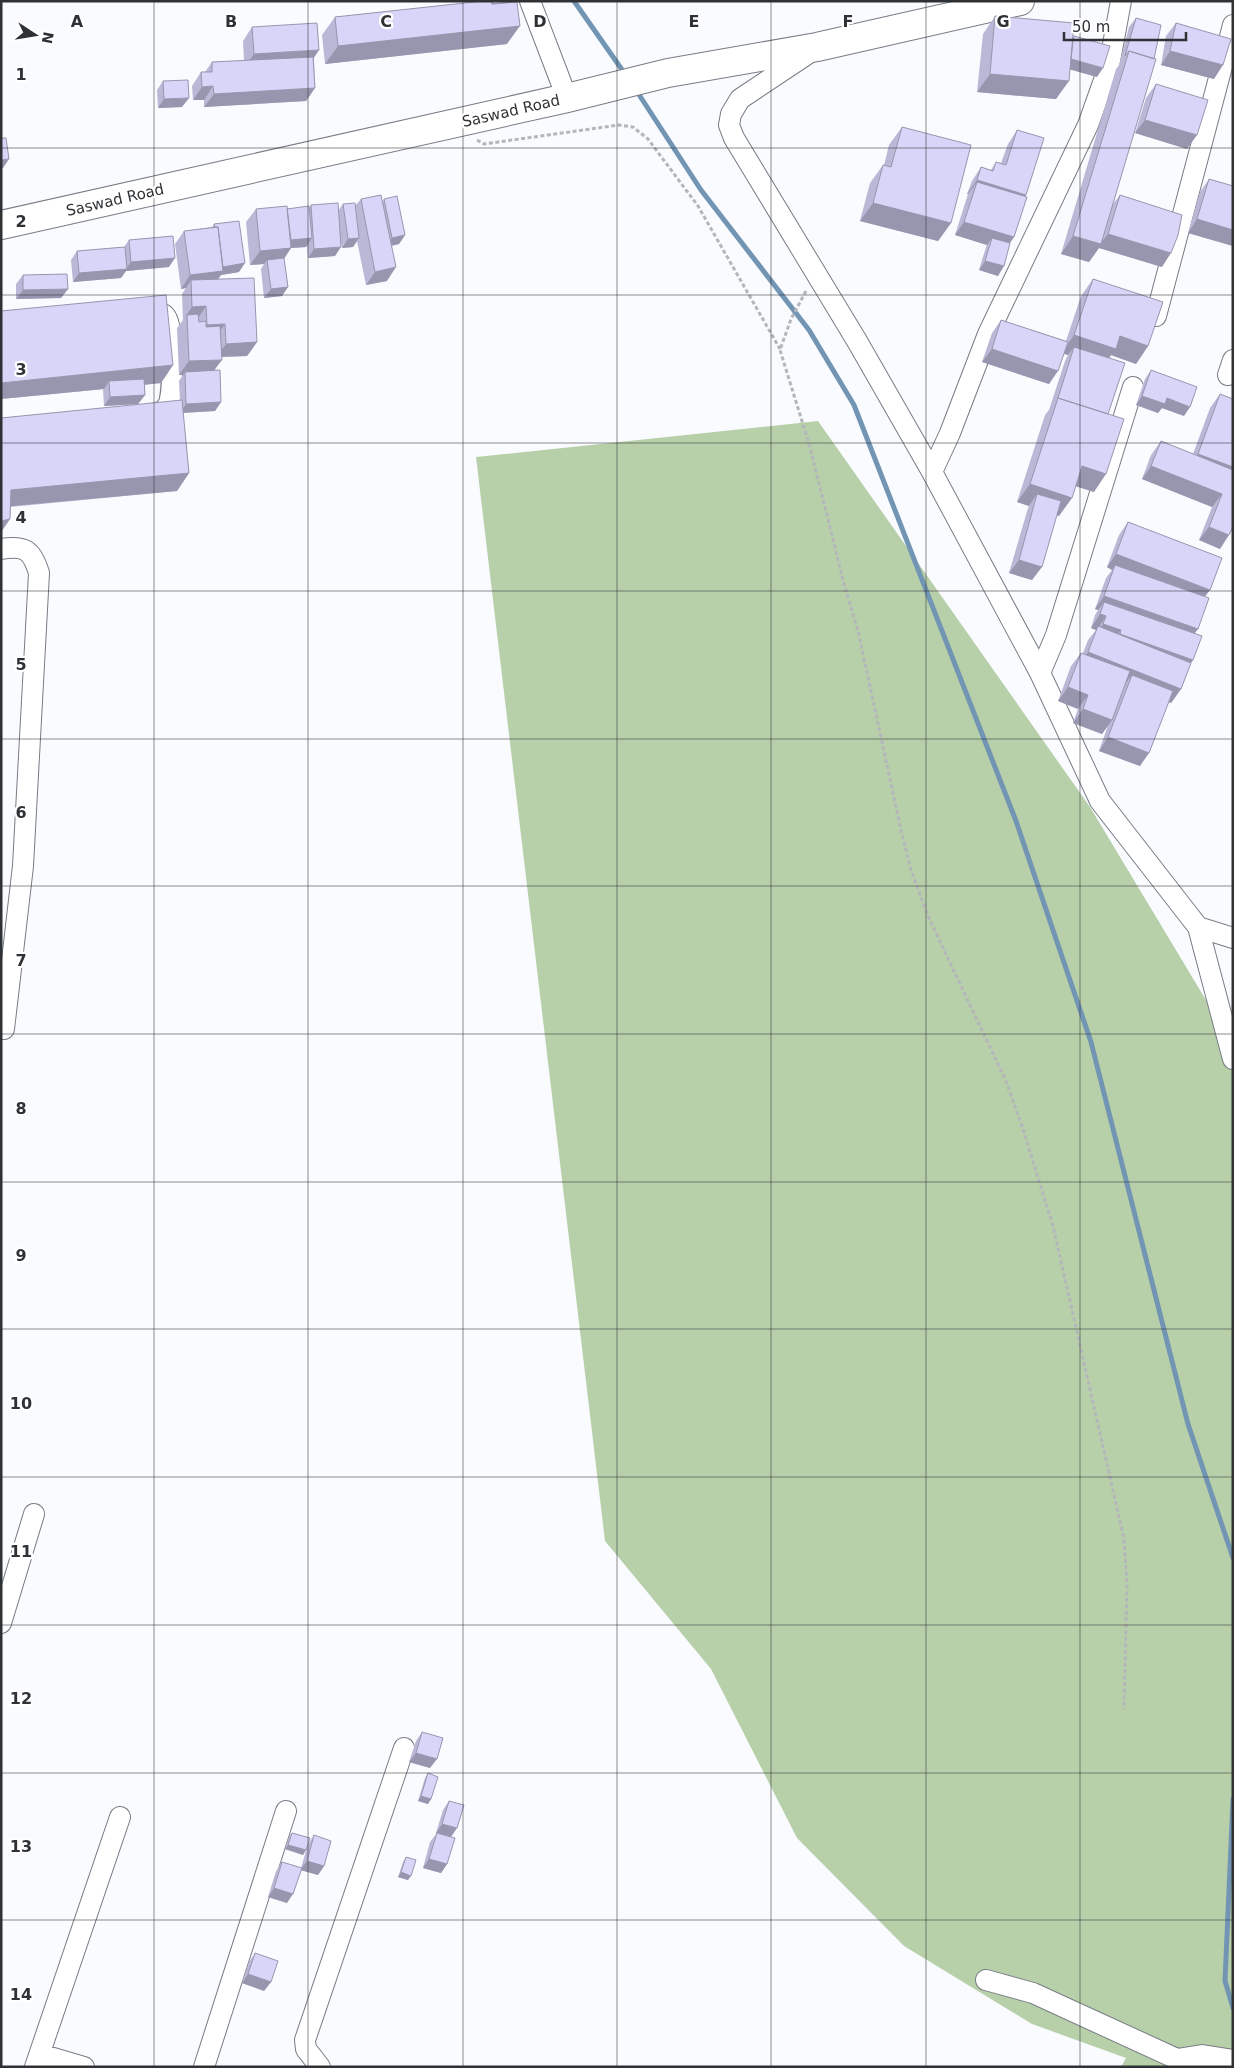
<svg xmlns="http://www.w3.org/2000/svg" width="1234" height="2068" font-family="'DejaVu Sans',sans-serif">
<rect width="100%" height="100%" fill="#f9fbff"/>
<path fill="#b8d0aa" d="M818,421L1090,807L1233,1045V2067H1121L1126,2058L1032,2024L904,1946L797,1838L711,1669L605,1541L476,457Z"/>
<g fill="none" stroke-linecap="round" stroke-linejoin="round">
<path stroke="#7295b4" stroke-width="5" d="M574,1L625,74
M636,90L701,190L809,330L854,405L1016,821L1091,1042L1188,1424L1233,1558
M1233,1799L1225,1981L1233,2008"/>
<defs>
<path id="minor" d="M530,1L567,98
M812,51L740,99L731,114L729,125L734,138L857,341L932,472L1040,673L1100,801L1198,927L1233,1059
M1156,316L1233,25
M1228,375L1233,360
M147,415C155,414 164,413 168,405C174,393 173,331 167,319C164,312 157,311 150,311
M932,472L950,433L988,334L1088,125L1109,66L1121,1
M1,549C25,545 32,550 39,573L23,866L4,1029
M1040,673L1056,635L1133,387
M1198,927L1233,938
M1,1623L34,1514
M986,1980L1033,1993L1177,2059L1202,2055L1233,2060
M40,2054L84,2067
M35,2067L120,1817
M204,2067L286,1811
M320,2067L306,2049L305,2040L404,1748"/>
<path id="highway" d="M1,225L567,98L668,73L817,47L1020,1"/>
</defs>
<use href="#minor" stroke="#777c84" stroke-width="22"/>
<use href="#highway" stroke="#777c84" stroke-width="30"/>
<path stroke="#b4b6ba" stroke-width="3" stroke-dasharray="4 2.5" stroke-linecap="butt" d="M477,140L484,144L619,125L633,127L648,139L698,206L780,349
M806,291L791,319L780,350L810,447L844,584L858,631L901,830L911,870L928,916L1006,1081L1022,1126L1053,1226L1124,1539L1127,1585L1124,1709"/>
<use href="#minor" stroke="#fff" stroke-width="20"/>
<use href="#highway" stroke="#fff" stroke-width="28"/>
</g>
<path fill="#bbb7d6" d="M475,1H512L507,44L325,64L322,35L335,17L475,2Z
M995,16L1073,37L1074,36L1097,77L1070,69L1056,99L977,92L983,34Z
M1136,18L1113,204L1120,195L1162,267L1099,248L1089,262L1061,254L1116,69L1119,65L1129,27Z
M1176,23L1214,79L1161,65L1166,36Z
M252,27L319,50L314,58L315,88L306,101L204,107V100H193L192,86L201,72H205L212,62L244,61L243,41Z
M163,81L182,107L158,108L157,90Z
M1156,84L1187,149L1135,133L1146,98Z
M902,127L951,223L938,241L860,221L870,183L883,165H884L889,145Z
M1017,130L1025,197L1014,237L1010,243L998,276L979,270L986,247L987,245L955,235L968,194H967L972,181L981,167L991,170L996,162L1001,163L1008,144Z
M1209,179L1233,186V246L1188,233L1200,192Z
M361,199L383,201L384,199L405,235L399,244L392,246L387,281L366,285L357,241L353,247L342,248L341,242L335,256L308,258L307,245L306,247L291,248L284,258L288,287L282,296L264,298L261,269L264,264L250,265L246,222L256,209L309,208L311,205L338,211L343,204L355,206Z
M214,224L239,272L221,275L218,279L257,342L247,356L222,357L214,371L221,402L215,411L183,413L189,473L177,491L10,507V519L1,532V418L180,401L179,381L183,375H179L177,328L183,320L182,294L186,288L181,289L175,244L184,231L212,227Z
M129,240L169,267L126,271L121,278L73,282L71,260L77,251L124,247Z
M23,275L68,289L61,298L16,299V284Z
M1093,279L1148,346L1136,364L1111,355L1109,359L1108,414L1094,492L1075,486L1059,516L1057,515L1032,580L1009,573L1028,508L1029,506L1017,502L1045,415L1049,410L1065,361L1068,355L1064,354L1049,384L982,362L992,333L1001,320L1066,341L1081,296Z
M173,365L161,383L144,385L145,395L138,404L104,406L103,390L104,389L1,399Z
M1151,370L1184,416L1162,408L1158,413L1136,405L1145,379Z
M1220,394L1233,399L1220,549L1199,540L1212,507L1142,479L1151,455L1161,441L1193,454L1210,408Z
M1128,522L1205,597L1195,633L1193,660L1191,663L1181,689L1171,703L1169,702L1140,766L1099,751L1108,725L1102,734L1073,723L1078,709L1058,701L1071,666L1081,653H1083L1088,640L1096,630L1091,628L1095,615L1098,610L1095,609L1106,578L1112,570L1107,567L1119,535Z
M422,1732L430,1768L409,1762L416,1741Z
M428,1773L431,1799L428,1804L418,1801L425,1778Z
M449,1801L451,1837L436,1833L443,1810Z
M292,1833L303,1855L285,1849L289,1837Z
M437,1833L447,1864L441,1873L423,1868L430,1842Z
M314,1835L324,1866L318,1875L301,1870L287,1903L268,1897L276,1871L282,1862L301,1868L308,1844Z
M406,1857L408,1880L398,1877L403,1862Z
M255,1953L271,1982L264,1991L242,1983L249,1962Z"/>
<path fill="#9895ae" d="M520,26L507,44L325,64L338,46Z
M319,50L309,64L244,68L254,54Z
M1170,51L1223,65L1214,79L1161,65Z
M1068,58L1103,68L1097,77L1061,67Z
M990,74L1069,81L1056,99L977,92Z
M213,86L204,100H193L202,87Z
M315,88L306,101L204,107L214,94Z
M189,98L182,107L158,108L164,99Z
M1145,120L1197,135L1187,149L1135,133Z
M9,159L3,168H1V160Z
M977,180L1026,195L1016,209L977,182L968,194H967Z
M873,203L951,223L938,241L860,221Z
M1197,219L1233,230V246L1188,233Z
M964,222L1014,237L1004,251L992,238L987,245L955,235Z
M1108,234L1171,253L1162,267L1099,248L1089,262L1061,254L1073,236L1100,244Z
M405,235L399,244L385,247L392,238Z
M312,238L306,247L291,248L282,262L267,260L264,264L250,265L260,251L285,249L291,240Z
M359,238L353,247L342,248L348,239Z
M341,247L335,256L308,258L314,249Z
M175,258L169,267L126,271L121,278L73,282L79,273L126,269L131,262Z
M985,261L1004,266L998,276L979,270Z
M245,263L239,272L221,275L214,285L191,280L186,288L181,289L190,275L221,267Z
M396,267L387,281L366,285L375,272Z
M288,287L282,296L264,298L271,289Z
M68,289L61,298L16,299L23,290Z
M206,306L197,320L187,315L183,320L192,307Z
M225,324L215,338L197,339L207,325Z
M1074,335L1120,336L1148,346L1136,364L1111,355L1103,367L1074,347L1068,355L1062,353Z
M257,342L247,356L216,357L226,344Z
M992,349L1058,371L1049,384L982,362Z
M222,360L212,373L185,372L183,375H179L189,361Z
M173,365L161,383L110,388L109,381L104,389L1,399V383Z
M145,395L138,404L104,406L110,397Z
M1142,396L1167,398L1190,407L1184,416L1162,408L1158,413L1136,405Z
M221,402L215,411L180,413L186,404Z
M1198,454L1233,467V484L1188,467Z
M1082,466L1106,474L1094,492L1069,484Z
M1151,466L1222,494L1212,507L1142,479Z
M189,473L177,491L1,507L11,490Z
M1030,484L1072,498L1059,516L1034,508L1037,494L1029,506L1017,502Z
M10,519L1,532V521Z
M1209,527L1229,535L1220,549L1199,540Z
M1116,554L1210,590L1200,603L1115,565L1112,570L1107,567Z
M1019,560L1042,567L1032,580L1009,573Z
M1104,596L1198,629L1188,642L1104,602L1098,610L1095,609Z
M1100,614L1106,616L1097,630L1098,626L1096,630L1091,628Z
M1103,624L1121,630L1112,644L1094,638Z
M1120,634L1193,660L1184,673L1111,647Z
M1088,652L1181,689L1171,703L1128,686L1132,675L1125,684L1078,666Z
M1068,687L1088,695L1078,709L1058,701Z
M1083,709L1112,720L1102,734L1073,723Z
M1108,737L1149,753L1140,766L1099,751Z
M416,1753L437,1759L430,1768L409,1762Z
M421,1796L431,1799L428,1804L418,1801Z
M442,1824L457,1828L451,1837L436,1833Z
M288,1845L306,1850L303,1855L285,1849Z
M429,1859L447,1864L441,1873L423,1868Z
M307,1861L324,1866L318,1875L300,1870Z
M401,1872L411,1876L408,1880L398,1877Z
M274,1888L293,1894L287,1903L268,1897Z
M248,1974L271,1982L264,1991L242,1983Z"/>
<path fill="#d9d5f9" stroke="#9895ae" d="M483,1H491L492,4L517,2L520,26L338,46L335,17Z
M491,1H512V2L492,4Z
M995,16L1074,23L1069,81L990,74Z
M1136,18L1161,25L1154,59L1129,51L1125,56Z
M317,23L319,50L254,54L252,27Z
M1176,23L1231,39L1223,65L1170,51Z
M1074,36L1110,46L1103,68L1071,59L1073,41Z
M1129,51L1156,59L1101,244L1073,236Z
M313,57L315,88L214,94L213,86L202,87L201,72H212V62Z
M188,80L189,98L164,99L163,81Z
M1156,84L1208,100L1197,135L1145,120Z
M902,127L971,145L951,223L873,203L883,165L891,167Z
M1017,130L1044,138L1026,195L977,180L981,167L993,171L996,162L1006,165Z
M1,138H6L9,159L1,160Z
M1209,179L1233,186V230L1197,219Z
M977,182L1027,197L1014,237L964,222Z
M381,195L396,267L375,272L361,199Z
M1120,195L1182,215L1178,235L1171,253L1108,234Z
M397,196L405,235L392,238L384,199Z
M338,203L341,247L314,249L311,205Z
M355,203L359,238L348,239L343,204Z
M287,206L291,248L260,251L256,209Z
M309,206L312,238L291,240L287,209Z
M239,221L245,263L223,267L218,227H215L214,224Z
M218,227L223,271L190,275L184,231Z
M173,236L175,258L131,262L129,240Z
M992,238L1010,243L1004,266L985,261Z
M125,247L127,269L79,273L77,251Z
M284,258L288,287L271,289L267,260Z
M67,274L68,289L23,290V275Z
M254,278L257,342L226,344L225,324L207,325L206,306L192,307L191,280Z
M1093,279L1163,302L1148,346L1120,336L1116,349L1074,335Z
M166,295L173,365L1,383V311Z
M198,314L199,322L206,321V327L220,326L222,360L189,361L187,315Z
M1001,320L1068,342L1058,371L992,349Z
M1074,347L1125,363L1108,414L1058,398Z
M220,370L221,402L186,404L185,372Z
M1151,370L1197,387L1190,407L1167,398L1165,404L1142,396Z
M144,379L145,395L110,397L109,381Z
M1220,394L1233,399V467L1198,454Z
M1058,398L1124,419L1106,474L1082,466L1072,498L1030,484Z
M182,400L189,473L11,490L10,519L1,521V418Z
M1161,441L1233,470V526L1229,535L1209,527L1222,494L1151,466Z
M1037,494L1061,501L1042,567L1019,560Z
M1128,522L1222,558L1210,590L1116,554Z
M1115,565L1209,598L1198,629L1104,596Z
M1104,602L1202,636L1193,660L1120,634L1121,630L1103,624L1106,616L1100,614Z
M1098,626L1191,663L1181,689L1088,652Z
M1081,653L1130,671L1112,720L1083,709L1088,695L1068,687Z
M1132,675L1173,691L1149,753L1108,737Z
M422,1732L443,1738L437,1759L416,1753Z
M428,1773L438,1777L431,1799L421,1796Z
M449,1801L464,1805L457,1828L442,1824Z
M292,1833L310,1838L306,1850L288,1845Z
M437,1833L455,1838L447,1864L429,1859Z
M314,1835L331,1841L324,1866L307,1861Z
M406,1857L416,1860L411,1876L401,1872Z
M282,1862L302,1868L293,1894L274,1888Z
M255,1953L278,1961L271,1982L248,1974Z"/>
<path fill="none" stroke="#2f3235" stroke-width="1" stroke-opacity="0.55" d="M154,1V2067M308,1V2067M463,1V2067M617,1V2067M771,1V2067M926,1V2067M1080,1V2067M1,148H1233M1,295H1233M1,443H1233M1,591H1233M1,739H1233M1,886H1233M1,1034H1233M1,1182H1233M1,1329H1233M1,1477H1233M1,1625H1233M1,1773H1233M1,1920H1233"/>
<g text-anchor="middle" dominant-baseline="central" stroke-width="4.5" stroke-linejoin="round" paint-order="stroke">
<g font-size="15" fill="#2f3235" stroke="#fff">
<text transform="translate(511 111) rotate(-13)">Saswad Road</text>
<text transform="translate(115 200) rotate(-13)">Saswad Road</text>
</g>
</g>
<g font-size="16" text-anchor="middle" font-weight="bold" fill="#2f3235" stroke="#fff" stroke-width="4.5" stroke-linejoin="round" paint-order="stroke">
<text x="77" y="27">A</text>
<text x="231" y="27">B</text>
<text x="386" y="27">C</text>
<text x="540" y="27">D</text>
<text x="694" y="27">E</text>
<text x="848" y="27">F</text>
<text x="1003" y="27">G</text>
<text x="21" y="80">1</text>
<text x="21" y="227">2</text>
<text x="21" y="375">3</text>
<text x="21" y="523">4</text>
<text x="21" y="670">5</text>
<text x="21" y="818">6</text>
<text x="21" y="966">7</text>
<text x="21" y="1114">8</text>
<text x="21" y="1261">9</text>
<text x="21" y="1409">10</text>
<text x="21" y="1557">11</text>
<text x="21" y="1704">12</text>
<text x="21" y="1852">13</text>
<text x="21" y="2000">14</text>
</g>
<rect width="1234" height="2068" fill="none" stroke="#2f3235" stroke-width="5"/>
<g transform="translate(35 35) rotate(102)" stroke="#ffffff" stroke-width="4" paint-order="stroke">
<path d="M0-4L9 19L0 12L-9 19Z" fill="#2f3235"/>
<text y="-8" font-size="14" font-weight="bold" text-anchor="middle" fill="#2f3235">N</text>
</g>
<path d="M1064 32v8h122v-8" fill="none" stroke="#2f3235" stroke-width="2.5"/>
<text x="1072" y="32" font-size="15" fill="#2f3235" stroke="#ffffff" stroke-width="4" paint-order="stroke">50 m</text>
</svg>
